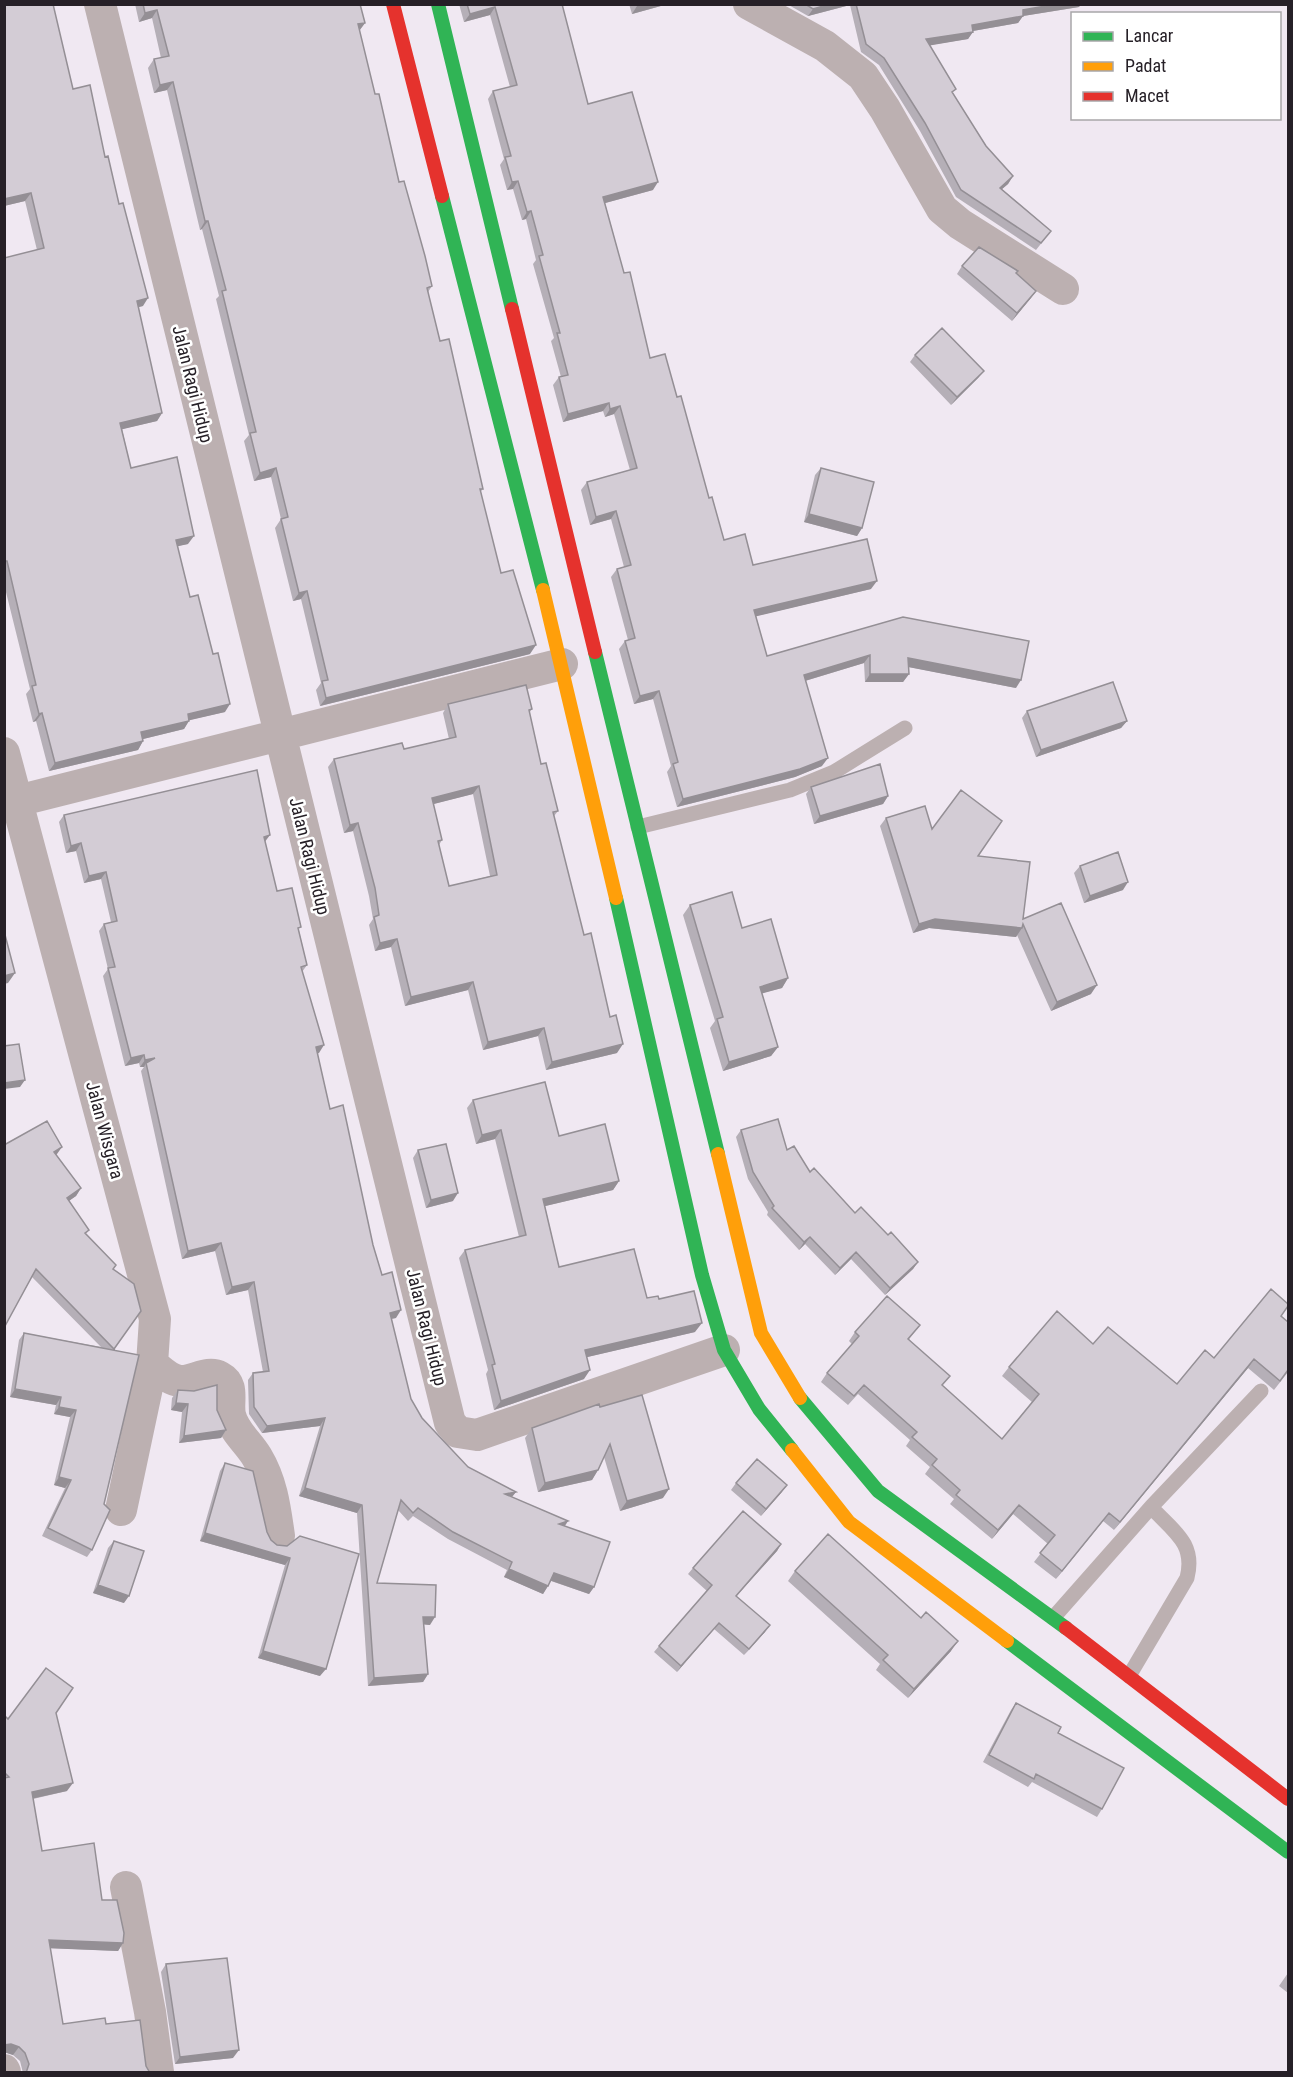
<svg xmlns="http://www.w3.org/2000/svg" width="1293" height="2077" font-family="'Roboto Condensed',sans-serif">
<rect width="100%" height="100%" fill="#f0e8f2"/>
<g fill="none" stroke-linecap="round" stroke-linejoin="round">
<path stroke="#bcb0b1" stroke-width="15" d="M638,827L790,790L834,772L905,728
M1053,1618L1151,1507L1261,1391
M1129,1676L1187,1578C1196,1543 1173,1531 1151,1507"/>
<path stroke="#bcb0b1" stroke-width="32" d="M100,4L450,1423L458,1432L477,1435L724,1350
M749,4L825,46L863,76L885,109L942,209L960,224L1063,289
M4,753L155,1319L152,1364L121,1510
M17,801L562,664
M152,1364C160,1370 169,1380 180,1381C193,1382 207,1370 220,1377C235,1385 227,1402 230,1415C234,1432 248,1442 257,1457C272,1482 275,1508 279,1536
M126,1887L150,2012L158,2072
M4,2070L5,2072"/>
<path stroke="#30b455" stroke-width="14" d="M438,4L512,309
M442,196L543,590
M595,652L718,1154
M616,898L702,1275L724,1350L759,1409L792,1450
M800,1398L878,1491L1066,1628
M1007,1641L1288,1852"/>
<path stroke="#ff9f0a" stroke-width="14" d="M543,590L616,898
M718,1154L761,1333L800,1398
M792,1450L849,1522L1007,1641"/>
<path stroke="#e5322d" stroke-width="14" d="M393,4L442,196
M512,309L595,652
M1066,1628L1288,1799"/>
</g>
<path fill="#b5afb7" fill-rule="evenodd" d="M4,4L73,89L105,157L143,306L138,307L162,413L157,421L122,429L131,468L188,544L177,546L190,597L225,712L189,720L184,729L143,739V741L138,750L49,771L36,721L33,722L26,694L30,689L4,584V258L37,250L25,201L4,206Z
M135,4H360L365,23L359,31L375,94L399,182L432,286L428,292L440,341L483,489L480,492L501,573L530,654L320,706L316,690L321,683L301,599L293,601L275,528L281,519L271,477L254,481L244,441L249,435L216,299L219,296L202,229L200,230L167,90L154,93L148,68L154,59L161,58L152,18L139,22Z
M459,4H562L588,104L653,190L605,203L624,273L650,358L677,397L709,498L724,540L753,565L871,589L756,616L767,656L903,617L1016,688L909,667V674L903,682H865L864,663L805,681L822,766L795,777L677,807L667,772L671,766L653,699L634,704L619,649L625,641L628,640L611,577L617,569L624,567L611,519L590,525L581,490L587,482L630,470L614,414L605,417L603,411L563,422L553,385L559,377H561L551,341L554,338L533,264L536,260L526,219L522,220L513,189L507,190L500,165L504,159L488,99L493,91L510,87L490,15L464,22Z
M629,4H668L632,14Z
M787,4H1081L1079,7L1023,16L1018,23L973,31L968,39L930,45L953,94L986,146L1013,176L1008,184L1002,189L1051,231L1036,250L956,197L920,131L879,65L861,52L850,5L808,16Z
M962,266L1016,273L1036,291L1012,321L957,274Z
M915,355L984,371L978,378L951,405L910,362Z
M821,468L862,528L857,536L804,522L815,475Z
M448,704L532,709L529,713L541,764L558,811L554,816L584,935L617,1053L546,1070L538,1036L483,1050L468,990L405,1006L391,947L375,951L369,925L373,919L369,896L353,831L344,833L328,767L334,759L404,749L449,739L443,713ZM473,794L490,876L449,886L439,845L442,840L433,804Z
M1027,711L1127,721L1121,728L1036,757L1022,718Z
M811,787L888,796L883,804L814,824L806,794Z
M64,815L265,842L277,891L299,931L307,965L302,972L319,1053H317L330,1109L396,1318L391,1319L411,1399L422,1418L468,1467L516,1492L512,1497L568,1521L565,1526L594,1587L589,1594L551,1581L543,1594L504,1577L507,1570L448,1539L413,1516L408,1521L398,1510L377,1583L430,1625L424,1624L428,1674L423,1682L368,1686L357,1513L299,1496L320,1426L262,1433L249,1414L248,1380L253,1373L263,1372L248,1290L226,1295L215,1251L182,1259L141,1071L144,1067H140L139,1063L125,1066L103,976L108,969L99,931L104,924L111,922L101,879L84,883L76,851L66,853L59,822Z
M886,818L932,829L978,856L1023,919L1091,994L1051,1011L1017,935L1016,937L929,928L913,933L880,826Z
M1080,866L1123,890L1084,903L1074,873Z
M690,905L742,928L788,978L782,988L762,993L778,1047L771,1056L723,1071L710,1028L715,1021L683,915Z
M473,1100L559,1136L619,1181L613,1190L545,1206L559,1267L647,1298L659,1299L695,1332L587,1357L584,1379L494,1410L486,1374L488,1370L459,1258L465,1250L519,1237L495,1139L476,1144L467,1108Z
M741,1130L787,1150L855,1213L888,1235L918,1262L913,1269L885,1295L851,1259L835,1275L805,1244L799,1250L767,1215L768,1212L748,1179L736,1137Z
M4,1145L57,1154L56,1155L81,1188L76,1196L68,1201L89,1230L86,1234L113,1269L141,1311L113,1350L92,1550L87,1557L42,1536L65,1488L54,1485L70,1417L54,1414L56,1405L10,1397L19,1340L24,1333L101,1347L32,1277L4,1327Z
M418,1150L453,1201L426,1208L413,1158Z
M1281,1316L1288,1372L1274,1390L1248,1368L1114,1530L1103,1521L1056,1579L1034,1562L1048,1544L1013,1514L992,1539L950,1504L954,1499L925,1474L930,1467L906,1446L910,1440L858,1394L848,1405L821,1382L827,1373L852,1344L849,1341L855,1332L920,1325L909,1339L943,1386L1002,1439L1032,1402L1002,1376L1009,1367L1093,1344L1177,1384L1214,1358Z
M178,1390L217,1410L226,1430L221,1438L179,1443L182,1412L171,1410L172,1398Z
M600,1407L663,1498L620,1511L604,1457L598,1470L592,1480L538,1492L525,1438L532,1428Z
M225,1463L267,1532L271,1540L277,1545L287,1546L320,1676L258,1658L285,1565L200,1541L220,1471Z
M736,1483L787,1485L781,1493L761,1516L731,1490Z
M114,1541L124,1603L93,1593L108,1548Z
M781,1544L777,1551L736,1596L765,1632L744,1655L714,1629L677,1672L654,1652L659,1646L707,1591L688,1574L693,1568Z
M795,1571L951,1651L908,1698L876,1670L880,1664L788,1581Z
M1016,1703L1058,1733L1102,1809L1097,1817L1032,1782L1028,1787L983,1762L1011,1710Z
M56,1713L67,1791L33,1799L42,1851L102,1900L123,1943L118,1951L50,1948L63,2024H106L146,2066L150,2073H23L20,2061L13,2055L4,2052V1715L8,1719Z
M166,1964L233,2058L175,2064L161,1972Z
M1288,1973V1993L1279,1986Z"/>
<path fill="#948f95" d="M644,4H668L632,14L637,6Z
M830,4H850V5L808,16L813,9Z
M1057,4H1081L1079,7L1023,16L1018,23L967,32L972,25L1023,10Z
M495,7L490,15L464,22L470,14Z
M157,10L152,18L139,22L145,13Z
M365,23L359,31L358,24Z
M973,32L968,39L921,47L926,39Z
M173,82L167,90L154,93L160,85Z
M1013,176L1008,184L995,195L1000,188Z
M518,181L513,189L507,190L512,182Z
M658,182L653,190L598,205L603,197Z
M31,193L25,201L4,206V199Z
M531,211L526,219L522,220L527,212Z
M205,221H208L202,229L200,230Z
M1036,291L1031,298L1012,321L1017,313Z
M148,298L143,306L131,309L137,301Z
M984,371L978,378L951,405L957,397Z
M609,403L603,411L563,422L568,414Z
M620,406L614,414L605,417L610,409Z
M162,413L157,421L115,431L120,423Z
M276,468L271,477L254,481L260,473Z
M616,511L611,519L590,525L596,517Z
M809,514L862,528L857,536L804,522Z
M194,536L188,544L170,548L176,540Z
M877,581L871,589L749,618L754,610Z
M307,591L301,599L293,601L299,593Z
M536,645L530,654L320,706L326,698Z
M870,655L864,663L798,683L804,675Z
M908,658L1021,680L1016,688L903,666Z
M870,674H909L903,682H865Z
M659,691L653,699L634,704L640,696Z
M230,704L225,712L182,722L188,714Z
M42,713L36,721L33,722L39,714Z
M189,721L184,729L135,741L141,732Z
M1127,721L1121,728L1036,757L1041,750Z
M143,741L138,750L49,771L55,763Z
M828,758L822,766L795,777L677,807L683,799Z
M479,786L473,794L426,806L432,798Z
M888,796L883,804L814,824L820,816Z
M358,823L353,831L344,833L350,825Z
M270,835L264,843V837Z
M81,843L76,851L66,853L71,846Z
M106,872L101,879L84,883L89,876Z
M1128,882L1123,890L1084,903L1090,896Z
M935,919L1022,928L1016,937L929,928L913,933L919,924Z
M397,939L391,947L375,951L380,943Z
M15,973L8,983L4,984V976Z
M788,978L782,988L753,996L760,987Z
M473,982L468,990L405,1006L411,997Z
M1097,985L1091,994L1051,1011L1057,1002Z
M544,1028L538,1036L483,1050L488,1042Z
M623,1044L617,1053L546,1070L552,1062Z
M324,1045L319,1053L311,1055L316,1047Z
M778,1047L771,1056L723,1071L729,1062Z
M144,1055L139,1063L125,1066L131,1058Z
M155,1058L146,1063L144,1067H140L145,1060Z
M25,1080L20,1087L4,1089V1083Z
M501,1130L495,1139L476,1144L482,1135Z
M62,1147L57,1154L49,1159L54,1152Z
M619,1181L613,1190L537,1208L543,1199Z
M81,1188L76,1196L62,1206L67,1198Z
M458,1193L453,1201L426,1208L431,1200Z
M810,1237L805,1244L799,1250L804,1242Z
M221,1243L215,1251L182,1259L188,1251Z
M856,1252L851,1259L835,1275L840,1268Z
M918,1262L913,1269L885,1295L890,1288Z
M254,1282L248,1290L226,1295L232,1287Z
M401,1310L396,1318L384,1320L390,1313Z
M702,1323L695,1332L579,1359L585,1350Z
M1254,1359L1248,1368L1114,1530L1120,1522Z
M590,1370L584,1379L494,1410L501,1401Z
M15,1389L61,1397L56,1405L10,1397Z
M176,1403L188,1404L182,1412L171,1410Z
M59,1407L76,1410L70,1417L54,1414Z
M325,1418L320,1426L262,1433L267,1426Z
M226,1430L221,1438L179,1443L184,1436Z
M598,1470L592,1480L538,1492L545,1483Z
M59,1477L71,1480L65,1488L54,1485Z
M787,1485L781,1493L761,1516L766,1509Z
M305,1488L362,1505L357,1513L299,1496Z
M669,1489L663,1498L620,1511L627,1501Z
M516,1492L510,1499L505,1494Z
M1019,1505L1013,1514L992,1539L998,1530Z
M1109,1513L1103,1521L1056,1579L1062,1571Z
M568,1521L563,1528L559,1524Z
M205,1533L290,1558L285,1565L200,1541Z
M781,1544L777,1551L731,1602L736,1596Z
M509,1569L548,1586L543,1594L504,1577Z
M554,1573L594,1587L589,1594L549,1580Z
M98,1585L129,1596L124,1603L93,1593Z
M423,1617H435L430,1625L418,1624Z
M719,1623L714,1629L677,1672L681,1666Z
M770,1625L765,1632L744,1655L749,1649Z
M958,1641L951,1651L908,1698L914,1689Z
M263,1651L326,1669L320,1676L258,1658Z
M428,1674L423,1682L368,1686L374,1678Z
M73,1783L67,1791L26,1800L32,1792Z
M49,1940L123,1943L118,1951L43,1948Z
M11,2044L19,2047L13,2055L4,2052V2045Z
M239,2050L233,2058L175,2064L180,2057Z"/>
<path fill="#d3ccd5" stroke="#948f95" stroke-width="1.5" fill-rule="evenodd" d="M4,4H53L73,89L90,85L105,157L108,156L119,204L123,203L148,298L137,301L162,413L120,423L131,468L177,457L194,536L176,540L190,597L198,595L213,654L218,653L230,704L188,714L189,721L141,732L143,741L55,763L42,713L39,714L32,686L36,685L7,561H4V258L44,248L31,193L4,199Z
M143,4H360L365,23L358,24L375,94H379L399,182L404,181L425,256L432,286L427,288L440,341L449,339L483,489H480L501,573L513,570L536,645L326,698L322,681L328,680L307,591L299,593L281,519L288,517L276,468L260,473L250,433L256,432L222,291L226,290L208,221H205L173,82L160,85L154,59L169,56L157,10L145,13Z
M467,4H562L588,104L632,92L658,182L603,197L624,273L630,272L650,358L665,354L677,397L681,396L709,498L712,497L724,540L745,534L753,565L867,539L877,581L754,610L767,656L903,617L1029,641L1021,680L908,658L909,674H870V655L804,675L828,758L800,769L683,799L673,764L678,762L659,691L640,696L625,641L635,638L617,569L631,565L616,511L596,517L587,482L637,468L620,406L610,409L609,403L568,414L559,377L568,375L557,333H560L539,256L543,255L531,211L527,212L518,181L512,182L505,157L511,156L493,91L517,85L495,7L470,14Z
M805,4H830L813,9Z
M856,4H1057L1023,10V16L972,25L973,32L926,39L956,89L952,92L986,146L1013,176L1000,188L1051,231L1041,243L961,190L925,123L884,58L866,44Z
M979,247L1018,271L1016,273L1036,291L1017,313L962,266Z
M942,328L984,371L957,397L915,355Z
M821,468L874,482L862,528L809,514Z
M1113,682L1127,721L1041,750L1027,711Z
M526,685L532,709L529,710L541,764L546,763L558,811L553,812L584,935L591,933L610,1017L616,1015L623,1044L552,1062L544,1028L488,1042L473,982L411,997L397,939L380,943L374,917L379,915L375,888L358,823L350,825L334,759L402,743L404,749L456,737L448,704ZM479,786L497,875L449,886L438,841L442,840L432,798Z
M880,764L888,796L820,816L811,787Z
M257,770L270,835L264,837L277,891L292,888L301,927L298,928L307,965L301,967L324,1045L316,1047L330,1109L343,1105L373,1245L382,1275L392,1272L401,1310L390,1313L411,1399L422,1418L468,1467L516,1492L505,1494L568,1521L559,1524L610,1542L594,1587L554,1573L548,1586L509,1569L512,1562L453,1532L418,1508L413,1513L401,1500L377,1583L436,1585L435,1617H423L428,1674L374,1678L362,1505L305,1488L325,1418L267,1426L254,1407L253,1373L269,1371L254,1282L232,1287L221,1243L188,1251L146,1063L155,1058L145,1060L144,1055L131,1058L108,968L115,967L104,924L117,921L106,872L89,876L81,843L71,846L64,815Z
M961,790L1002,821L978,856L1030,862L1023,919L1061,903L1097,985L1057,1002L1023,924L1022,928L935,919L919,924L886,818L925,806L932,829Z
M1118,852L1128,882L1090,896L1080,866Z
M732,892L742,928L771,919L788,978L760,987L778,1047L729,1062L717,1019L723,1017L690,905Z
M4,931L15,973L4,976Z
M19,1044L25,1080L4,1083V1046Z
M545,1082L559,1136L605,1124L619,1181L543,1199L559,1267L634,1249L647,1298L658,1296L659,1299L694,1291L702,1323L585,1350L590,1370L501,1401L492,1365L495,1364L465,1250L526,1235L501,1130L482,1135L473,1100Z
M778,1119L787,1150L794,1146L810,1172L814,1168L855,1213L861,1207L888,1235L891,1232L918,1262L890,1288L856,1252L840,1268L810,1237L804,1242L772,1208L774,1206L753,1172L741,1130Z
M47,1121L62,1147L54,1152L81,1188L67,1198L89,1230L85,1233L116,1265L113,1269L134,1284L141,1311L114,1349L36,1269L5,1326H4V1145Z
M446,1144L458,1193L431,1200L418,1150Z
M1271,1289L1288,1304V1306L1281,1316L1288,1322V1370L1280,1381L1254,1359L1120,1522L1109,1513L1062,1571L1040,1553L1055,1535L1019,1505L998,1530L956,1495L960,1490L932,1465L937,1459L912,1437L917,1432L864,1385L854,1396L827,1373L859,1336L855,1332L887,1296L920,1325L908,1339L950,1376L942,1385L1002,1439L1039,1394L1009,1367L1057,1311L1093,1344L1108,1327L1177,1384L1205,1350L1214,1358Z
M24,1333L139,1355L104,1504L110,1510L92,1550L48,1528L71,1480L59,1477L76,1410L59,1407L61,1397L15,1389Z
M217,1385V1410L226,1430L184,1436L188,1404L176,1403L178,1390L194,1391Z
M642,1395L669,1489L627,1501L610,1444L598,1470L545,1483L532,1428L599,1404L600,1407Z
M757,1459L787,1485L766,1509L736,1483Z
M225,1463L253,1471L267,1532L271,1540L277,1545L287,1546L300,1536L359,1554L326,1669L263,1651L290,1558L205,1533Z
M743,1511L781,1544L736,1596L770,1625L749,1649L719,1623L681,1666L659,1646L712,1585L693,1568Z
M828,1534L921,1618L926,1612L958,1641L914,1689L883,1660L888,1655L795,1571Z
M114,1541L144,1551L129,1596L98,1585Z
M46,1668L73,1688L56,1713L73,1783L32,1792L42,1851L94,1843L102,1900H117L124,1933L123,1943L49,1940L63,2024L105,2018L106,2024L140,2020L146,2066L150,2073H26L29,2064L25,2053L19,2047L11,2044L4,2045V1778L9,1777L4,1772V1715L8,1719Z
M1016,1703L1061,1727L1058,1733L1124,1768L1102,1809L1036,1774L1034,1779L989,1755Z
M227,1958L239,2050L180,2057L166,1964Z"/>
<g text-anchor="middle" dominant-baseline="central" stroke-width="5" stroke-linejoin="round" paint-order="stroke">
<g font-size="18" fill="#262027" stroke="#fff">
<text transform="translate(193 384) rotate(76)">Jalan Ragi Hidup</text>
<text transform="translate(310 856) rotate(76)">Jalan Ragi Hidup</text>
<text transform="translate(105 1130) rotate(75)">Jalan Wisgara</text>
<text transform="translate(427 1327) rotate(76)">Jalan Ragi Hidup</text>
</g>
</g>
<rect width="1293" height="2077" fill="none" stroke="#262027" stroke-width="12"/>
<rect x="1071" y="12" width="210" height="108" fill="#ffffff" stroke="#a8a6a9" stroke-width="1.5"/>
<rect x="1083" y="32" width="30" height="9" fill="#30b455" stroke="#a8a6a9" stroke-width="1.5"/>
<text x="1125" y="42" font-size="18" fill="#262027">Lancar</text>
<rect x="1083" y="62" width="30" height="9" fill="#ff9f0a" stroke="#a8a6a9" stroke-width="1.5"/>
<text x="1125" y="72" font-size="18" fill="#262027">Padat</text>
<rect x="1083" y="92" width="30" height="9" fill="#e5322d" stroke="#a8a6a9" stroke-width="1.5"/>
<text x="1125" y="102" font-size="18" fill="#262027">Macet</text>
</svg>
